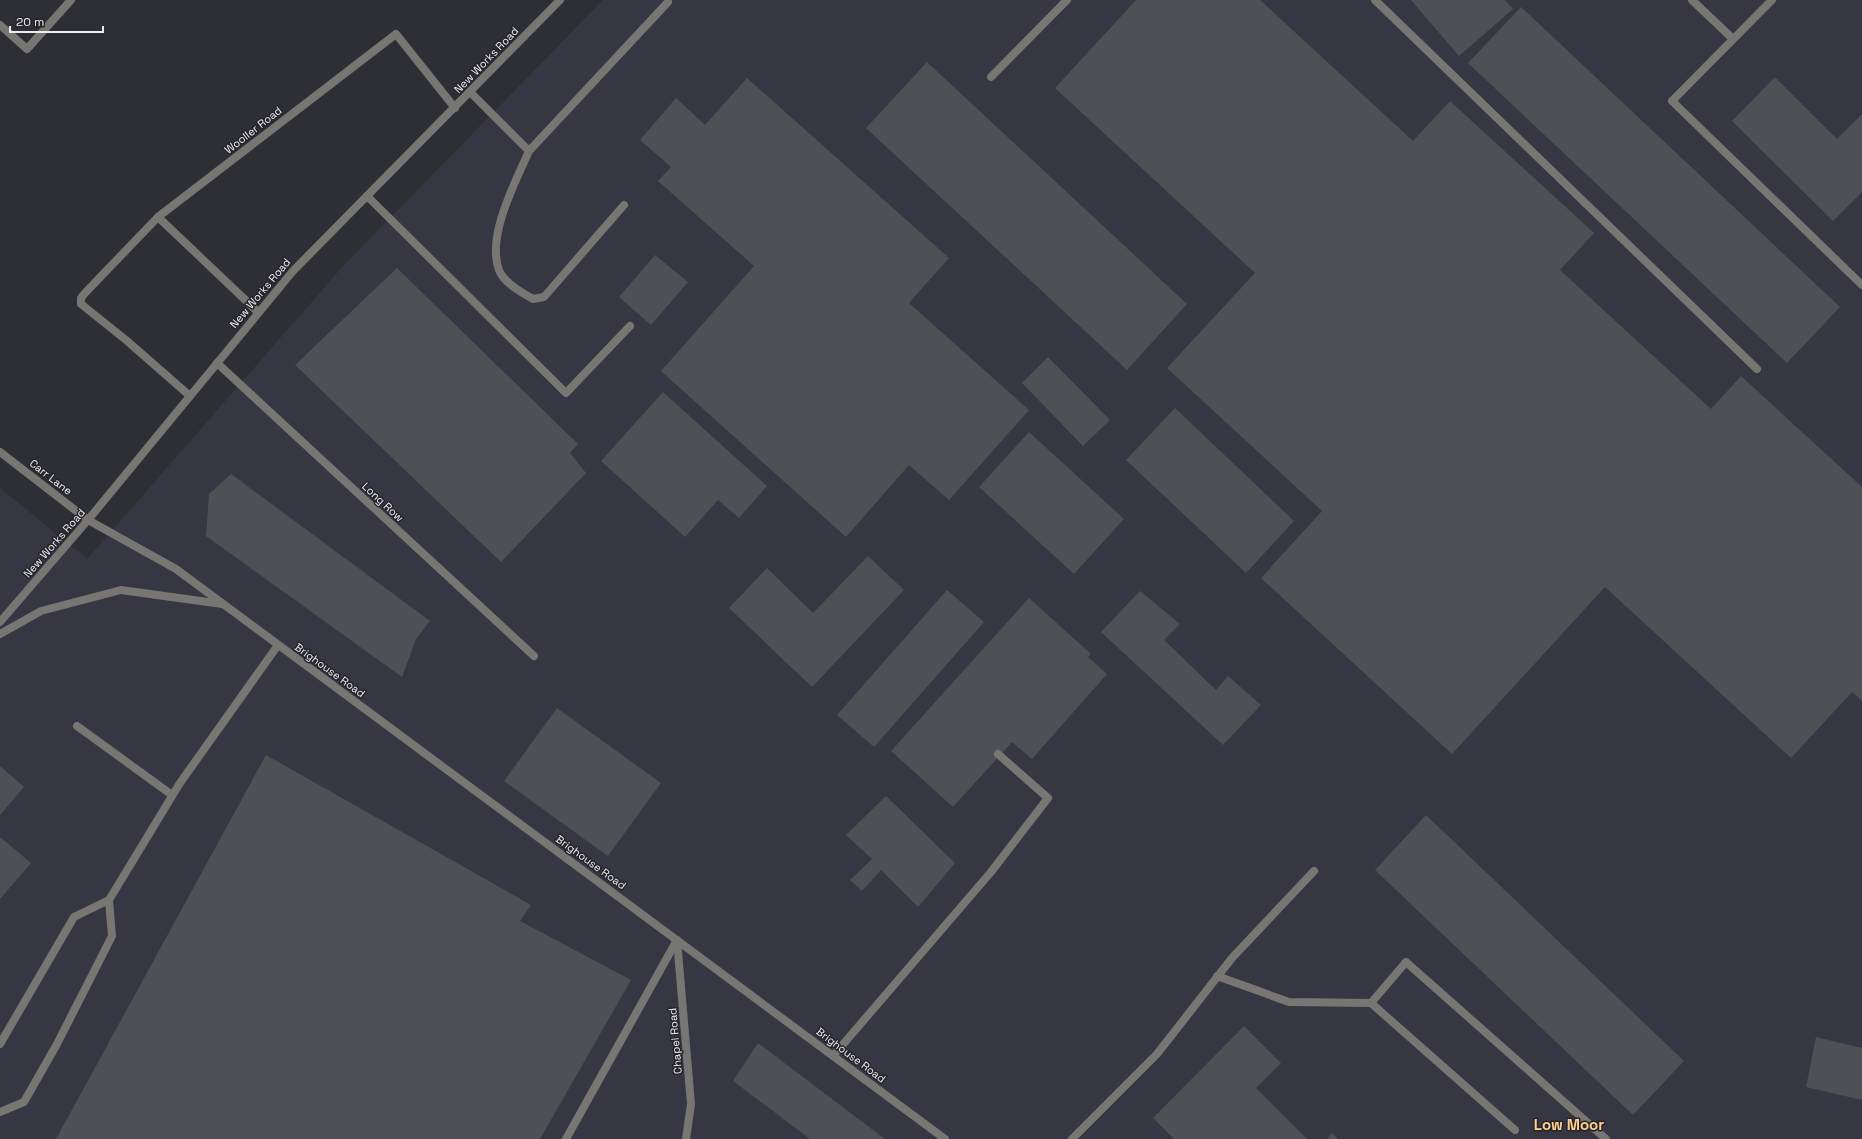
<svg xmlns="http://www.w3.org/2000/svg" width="1862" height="1139" font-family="'Space Grotesk',sans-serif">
<rect width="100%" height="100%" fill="#2e2e35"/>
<path fill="#373744" d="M603,0H1862V1139H0V488L87,559L344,265Z"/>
<path fill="#4f4f56" d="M1136,0H1260L1413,141L1450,101L1594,233L1560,270L1711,409L1741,376L1862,487V701L1852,692L1791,758L1605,587L1452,754L1261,578L1322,511L1167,368L1255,273L1055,88Z
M1411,0H1505L1513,9L1459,56Z
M1521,7L1840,307L1787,363L1468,63Z
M927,62L1187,304L1127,370L866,128Z
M1775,77L1837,139L1862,114V192L1833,221L1732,121Z
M747,78L949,258L909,303L1029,410L949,500L909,465L846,537L661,371L754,266L658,181L671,167L640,140L676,98L705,125Z
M655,255L688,282L651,325L619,297Z
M397,268L578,444L570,453L586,473L501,562L295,365Z
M1048,357L1110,420L1083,446L1022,383Z
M663,392L767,486L739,518L718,500L685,537L601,461Z
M1175,408L1294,521L1246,573L1126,460Z
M1029,432L1124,519L1074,574L979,487Z
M231,474L430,621L416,639L402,677L206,536L209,494Z
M868,556L904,590L812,687L729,608L767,568L813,613Z
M947,590L984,622L874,747L837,715Z
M1140,591L1180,624L1164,640L1216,690L1228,676L1261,705L1223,745L1101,632Z
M1029,598L1091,654L1088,657L1107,674L1032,759L1012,742L953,807L891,751Z
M557,708L661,783L608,856L504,781Z
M266,755L531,905L520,921L631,980L540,1139H56Z
M0,766L24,787L0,815Z
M886,796L955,863L918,907L881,870L862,891L850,880L872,859L846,835Z
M1426,815L1684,1061L1633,1115L1375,870Z
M0,837L31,863L0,899Z
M1244,1026L1281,1063L1256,1088L1307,1139H1174L1153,1118Z
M1816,1037L1862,1048V1100L1806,1087Z
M758,1043L885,1139H810L733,1081Z
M1332,1133L1338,1139H1327Z"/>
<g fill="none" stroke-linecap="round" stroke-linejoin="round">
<path stroke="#787673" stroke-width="8" d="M1375,0L1757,369
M1692,0L1733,39
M1772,0L1672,101L1862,285
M991,77L1067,0
M470,92L529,151L668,2
M529,151C516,181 486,236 499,270C504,283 522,293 533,299L544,297L624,205
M367,196L566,393L630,326
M158,217L85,293L81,298V304L126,340L190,396
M217,363L534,656
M77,726L172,795
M1217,976L1289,1002L1371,1003L1515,1130
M1371,1003L1406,962L1606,1139
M0,1044L74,917L109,900
M833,1056L991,872L1048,798L998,754
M0,1112L24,1102L57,1044L112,936L109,900L180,783L278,645
M566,1139L677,940
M1072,1139L1157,1054L1232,958L1314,871"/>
<path stroke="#787673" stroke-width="8" d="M0,25L27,49L71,0
M258,312L158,217L396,34L455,108
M0,452L88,520L176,569L945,1139
M0,634L41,611L121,590L222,604
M677,940L691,1104L686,1139"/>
<path stroke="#787673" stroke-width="8" d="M0,622L88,520L293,271L560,0"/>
</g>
<g text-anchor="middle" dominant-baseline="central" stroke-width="3" stroke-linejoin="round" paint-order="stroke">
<g font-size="11" fill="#ededf1" stroke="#25242b">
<text transform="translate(486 60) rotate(-46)">New Works Road</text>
<text transform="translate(253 130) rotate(-38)">Wooller Road</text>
<text transform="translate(260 293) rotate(-50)">New Works Road</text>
<text transform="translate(51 477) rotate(38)">Carr Lane</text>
<text transform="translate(383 502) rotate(43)">Long Row</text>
<text transform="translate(54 543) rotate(-49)">New Works Road</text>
<text transform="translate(330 670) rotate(36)">Brighouse Road</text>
<text transform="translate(591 862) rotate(36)">Brighouse Road</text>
<text transform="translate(675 1041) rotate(-95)">Chapel Road</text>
<text transform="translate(851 1055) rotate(37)">Brighouse Road</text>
</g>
<g font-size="15" font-weight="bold" fill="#ffd18d" stroke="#25242b">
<text x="1569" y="1124">Low Moor</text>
</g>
</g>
<path d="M10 26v6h93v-6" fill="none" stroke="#ededf1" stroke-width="2"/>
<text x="16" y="26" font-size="12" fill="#ededf1" stroke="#25242b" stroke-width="3" paint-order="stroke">20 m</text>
</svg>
